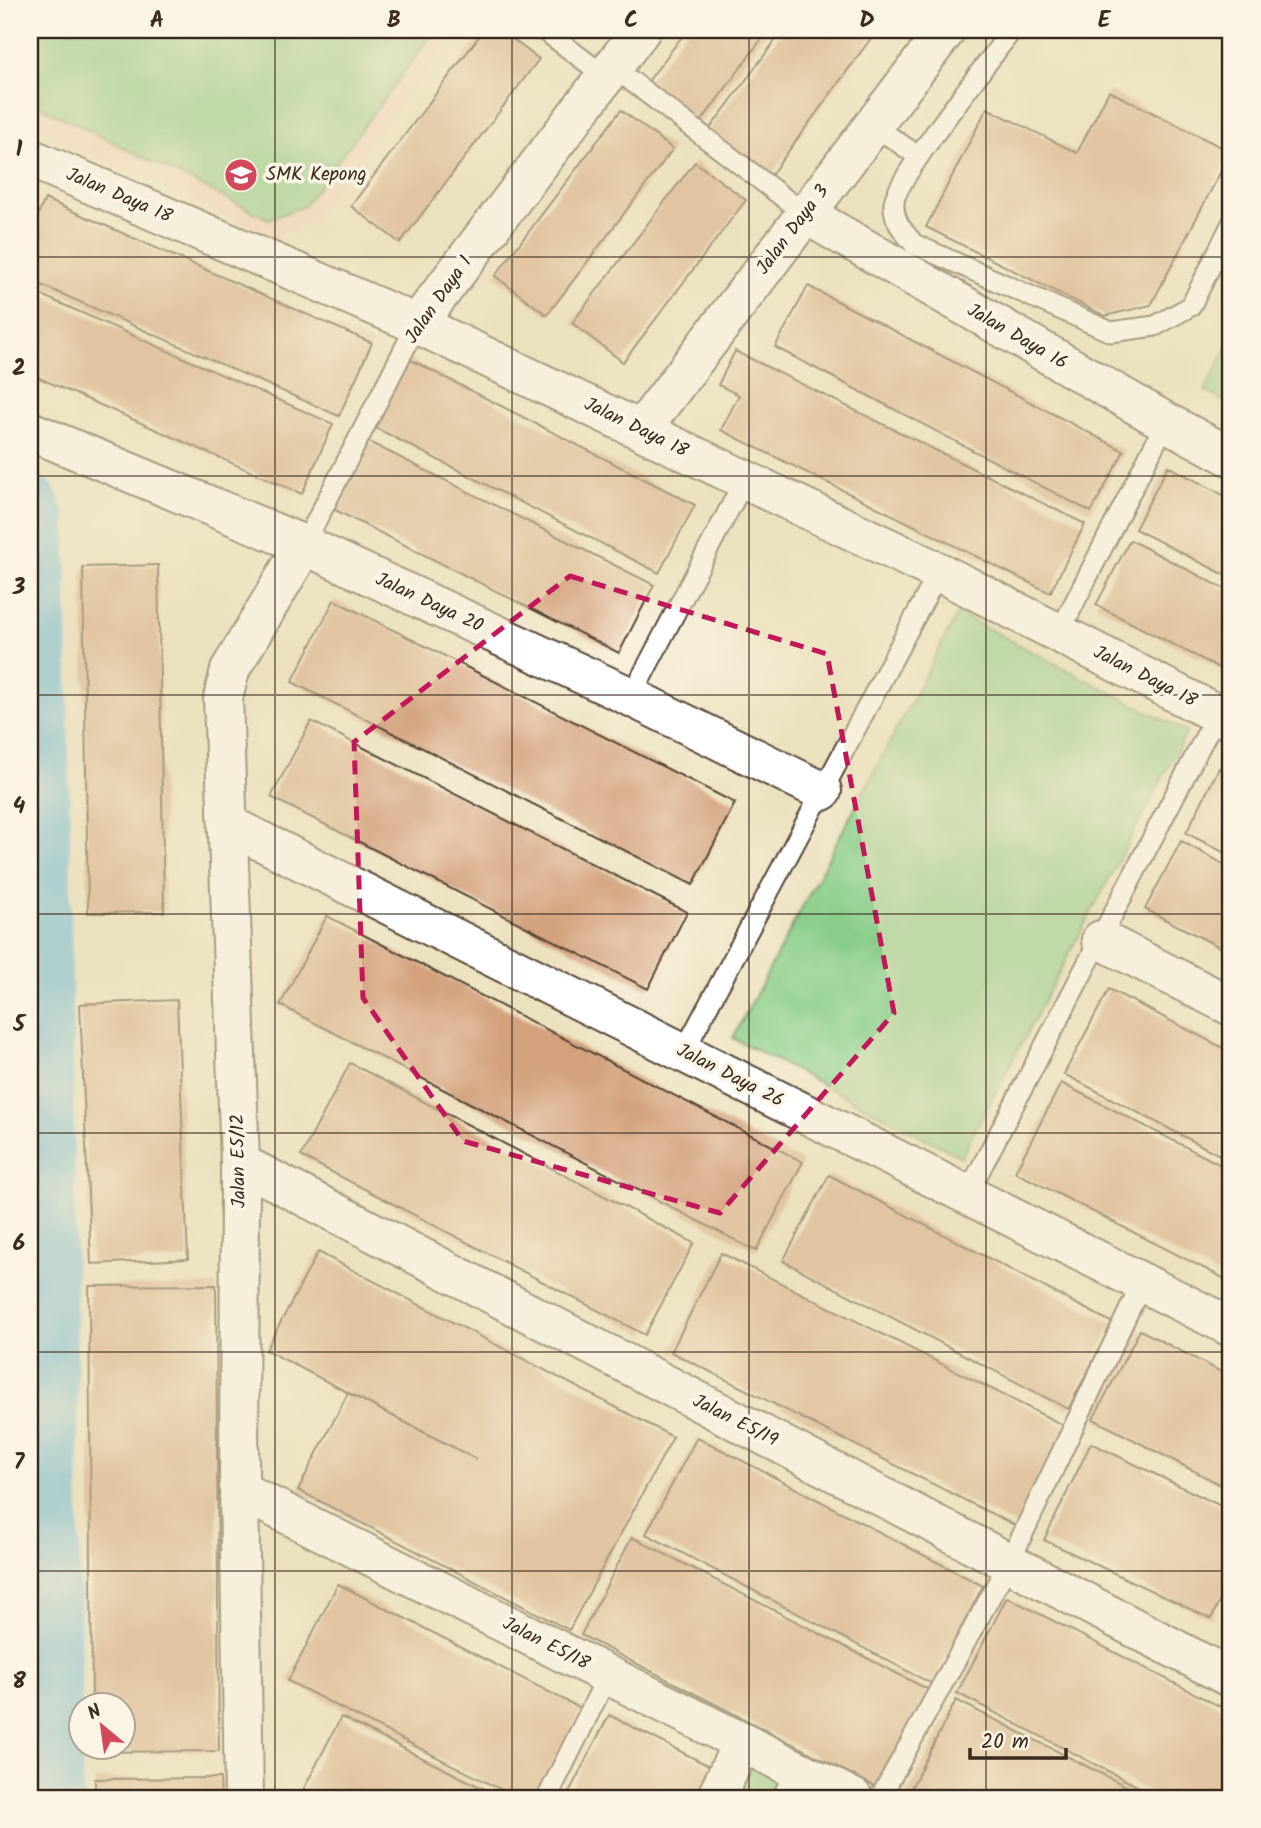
<svg xmlns="http://www.w3.org/2000/svg" width="1261" height="1828" font-family="Kalam,sans-serif">
<rect width="100%" height="100%" fill="#fcf5e5"/>
<filter id="ink" filterUnits="userSpaceOnUse"><feTurbulence type="fractalNoise" baseFrequency=".0143" numOctaves="2"/><feDisplacementMap in="SourceGraphic" scale="14" xChannelSelector="R" yChannelSelector="G"/><feConvolveMatrix kernelMatrix="1 2 1 2 8 2 1 2 1" color-interpolation-filters="sRGB"/></filter>
<filter id="wash" filterUnits="userSpaceOnUse"><feTurbulence type="fractalNoise" baseFrequency=".00686" numOctaves="4" result="noise"/><feDisplacementMap in="SourceGraphic" scale="28" xChannelSelector="R" yChannelSelector="G"/><feGaussianBlur stdDeviation="1.57" result="paint"/><feColorMatrix in="noise" values="0 0 0 0 0 0 0 0 0 0 0 0 0 0 0 0 0 1.4 0 .05"/><feComposite in="paint" operator="in"/></filter>
<g filter="url(#wash)">
<rect width="100%" height="100%" fill="#ece1bf"/>
<path fill="#f5d3c2" d="M41,30H457L310,224L274,238L30,127V57Z"/>
<path fill="#88ce89" stroke="#627c54" stroke-width="2" d="M44,30H436L303,207L268,219L37,105C25,69 30,63 44,30Z
M1231,339V405L1205,391Z
M958,613L1187,732L961,1157L733,1038Z
M759,1751L854,1798H733Z"/>
<g fill="none" stroke-linecap="round" stroke-linejoin="round">
<path stroke="#64b9e1" stroke-width="58" d="M30,504L37,521L54,1798"/>
</g>
<g id="blocks">
<path fill="#d3a27d" d="M484,30H500L539,59L400,243L351,206Z
M687,30H768L700,123L646,84Z
M783,30H877L768,179L706,134Z
M1109,91L1231,152L1151,305L1105,316L926,227L987,108L1077,153Z
M621,110L673,149L547,315L495,276Z
M695,162L746,200L623,362L572,323Z
M45,199L372,343L339,416L30,280V232Z
M808,286L1124,451L1091,512L775,347Z
M30,290L333,424L302,494L30,374Z
M735,351L1085,524L1050,593L721,430L739,395L718,385Z
M405,357L695,505L659,573L370,425Z
M365,440L654,585L619,653L331,508Z
M1168,466L1231,499V578L1135,529Z
M1130,540L1231,592V674L1096,605Z
M158,565L164,912L88,913L83,567Z
M334,600L735,803L693,885L292,682Z
M311,721L687,912L648,989L271,797Z
M1219,768L1231,774V856L1186,833Z
M1181,841L1231,868V953L1145,909Z
M327,916L803,1162L756,1251L280,1005Z
M1109,989L1231,1052V1161L1064,1074Z
M177,1000L188,1259L91,1264L80,1004Z
M350,1063L694,1243L645,1335L301,1156Z
M1061,1083L1231,1170V1282L1015,1172Z
M829,1175L1113,1323L1068,1409L783,1261Z
M318,1252L673,1437L569,1630L298,1490L348,1393L476,1459L266,1350Z
M721,1253L1069,1428L1018,1527L671,1352Z
M216,1285L219,1751L92,1752V1748H122V1705H92L89,1286Z
M1140,1330L1231,1377V1490L1093,1419Z
M697,1437L983,1586L932,1684L646,1534Z
M1091,1443L1231,1511V1577L1211,1619L1044,1540Z
M632,1537L929,1690L878,1788L581,1635Z
M338,1584L582,1709L536,1798H517L288,1681Z
M1007,1597L1231,1712V1798H1160L957,1693Z
M956,1700L1100,1773L1149,1798H906Z
M609,1715L713,1768L697,1798H566Z
M341,1717L474,1784L503,1798H299Z
M220,1778L221,1798H95V1779Z"/>
</g>
</g>
<g filter="url(#ink)">
<use href="#blocks" fill-opacity="0" stroke="#564536" stroke-width="2"/>
<g fill="none" stroke-linecap="round" stroke-linejoin="round">
<defs>
<path id="lane" d="M544,30L606,77
M1012,30C993,56 894,181 894,203C893,221 903,231 914,244L1111,332L1155,326L1191,306L1231,225
M613,67L805,214
M873,125L918,156
M304,545L417,324
M1059,633L1166,422
M631,697L744,481
M683,1053L939,572
M967,1195L1217,714
M547,1798L608,1675
M782,1798L796,1769
M880,1798L1009,1563L1142,1283"/>
<path id="street" d="M30,162L37,161L417,324L939,572L1231,721
M805,214L1166,422L1231,457
M417,324L641,30
M641,430L946,30
M30,431L304,545L631,697L822,791
M229,825L1231,1327
M1101,940L1231,1006
M240,1163L1231,1678
M239,1490L853,1798
M244,1798L239,1490L240,1163L223,698L230,670L304,545
M716,1798L742,1742"/>
</defs>
<use href="#lane" stroke="#564536" stroke-width="23"/>
<use href="#street" stroke="#564536" stroke-width="42"/>
<use href="#lane" stroke="#fff" stroke-width="19"/>
<use href="#street" stroke="#fff" stroke-width="38"/>
</g>
</g>
<path d="M0 0H1261V1828H0ZM570,576L827,654L894,1013L720,1213L463,1141L363,998L354,742Z" fill="#ece1bf" fill-opacity=".55" fill-rule="evenodd"/>
<path fill="none" stroke="#c2185b" stroke-width="5" stroke-dasharray="14 9" stroke-linejoin="round" d="M570,576L827,654L894,1013L720,1213L463,1141L363,998L354,742Z"/>
<path fill="none" stroke="#3b2a1e" stroke-width="2" stroke-opacity="0.55" d="M275,30V1798M512,30V1798M749,30V1798M986,30V1798M30,257H1231M30,476H1231M30,695H1231M30,914H1231M30,1133H1231M30,1352H1231M30,1571H1231"/>
<defs>
<symbol id="school-disc" viewBox="-11 -11 22 22"><circle r="9.5" fill="#d1495b" stroke="#fcf5e5"/><path d="M0-5L7-2L0 1L-7-2ZM-4 1L0 2.5L4 1V4Q0 6-4 4Z" fill="#fff"/></symbol>
</defs>
<g fill-rule="evenodd">
<use href="#school-disc" x="222" y="156" width="38" height="38"/>
</g>
<g text-anchor="middle" dominant-baseline="central" stroke-width="7" stroke-linejoin="round" paint-order="stroke">
<g font-size="19" fill="#3b2a1e" stroke="#fcf5e5" text-anchor="start">
<text x="266" y="175">SMK Kepong</text>
</g>
<g font-size="19" fill="#3b2a1e" stroke="#fcf5e5">
<text transform="translate(119 196) rotate(23)">Jalan Daya 18</text>
<text transform="translate(793 230) rotate(-53)">Jalan Daya 3</text>
<text transform="translate(439 300) rotate(-55)">Jalan Daya 1</text>
<text transform="translate(1017 337) rotate(30)">Jalan Daya 16</text>
<text transform="translate(636 428) rotate(26)">Jalan Daya 18</text>
<text transform="translate(429 603) rotate(25)">Jalan Daya 20</text>
<text transform="translate(1145 677) rotate(27)">Jalan Daya 18</text>
<text transform="translate(730 1076) rotate(27)">Jalan Daya 26</text>
<text transform="translate(239 1161) rotate(-91)">Jalan E5/12</text>
<text transform="translate(735 1421) rotate(27)">Jalan E5/19</text>
<text transform="translate(546 1644) rotate(27)">Jalan E5/18</text>
</g>
</g>
<rect width="1261" height="1828" fill="none" stroke="#fcf5e5" stroke-width="77"/>
<g transform="translate(102 1726) rotate(331)"><circle r="33" fill="#fcf5e5" stroke="#afa495" stroke-width="2"/>
<path d="M0-5L12 26L0 18L-12 26Z" fill="#d1495b"/>
<text y="-10" font-size="19" font-weight="bold" text-anchor="middle" fill="#3b2a1e">N</text>
</g>
<path d="M970 1748v10h96v-10" fill="none" stroke="#3b2a1e" stroke-width="3.5"/>
<text x="981" y="1748" font-size="21" fill="#3b2a1e" stroke="#fcf5e5" stroke-width="5" paint-order="stroke">20 m</text>
<rect x="38" y="38" width="1184" height="1752" fill="none" stroke="#3b2a1e" stroke-width="2.5"/>
<g font-size="23" text-anchor="middle" font-weight="bold" fill="#3b2a1e">
<text x="157" y="27">A</text>
<text x="394" y="27">B</text>
<text x="631" y="27">C</text>
<text x="867" y="27">D</text>
<text x="1104" y="27">E</text>
<text x="19" y="156">1</text>
<text x="19" y="375">2</text>
<text x="19" y="594">3</text>
<text x="19" y="813">4</text>
<text x="19" y="1031">5</text>
<text x="19" y="1250">6</text>
<text x="19" y="1469">7</text>
<text x="19" y="1688">8</text>
</g>
</svg>
